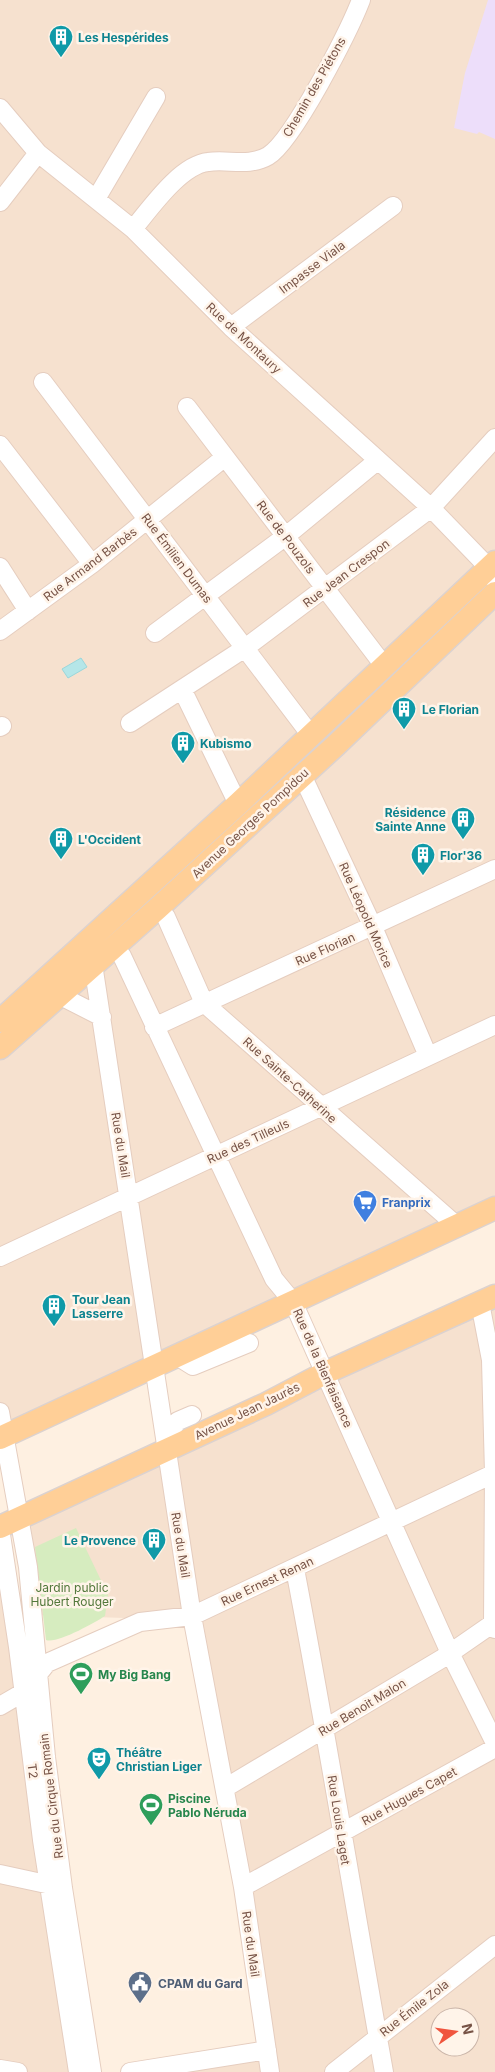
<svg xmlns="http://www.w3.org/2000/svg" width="495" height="2072" font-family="Inter,sans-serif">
<rect width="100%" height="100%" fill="#fef0e1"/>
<path fill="#f6e1cf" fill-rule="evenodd" d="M0,0H495V553L0,1005Z
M495,596V1208L4,1436L0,1412V1048Z
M495,1296V2072H121L267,2050L187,1620L33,1615L19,1518ZM440,2017H470V2047H440Z
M0,1538L80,2072H0Z"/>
<path fill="#eddefa" d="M488,0H495V139L479,132L477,134L454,128L465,73Z"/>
<path fill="#d6ecbf" d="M76,1528L108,1595L105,1616C94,1623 57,1644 46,1640L35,1547Z"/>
<path fill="#b5e6e8" stroke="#9ad7db" d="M81,658L87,667L68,678L62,669Z"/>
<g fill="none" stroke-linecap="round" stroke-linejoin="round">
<defs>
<path id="minor" d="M0,108L38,153L133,229L231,327L431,508L489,568L495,580
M96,199L156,97
M0,202L38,153
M133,229C150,209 180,165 208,162C228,159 249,167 268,156C293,141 349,31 361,0
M231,327L393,206
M43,382L310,734
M187,407L385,667
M0,445L92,564
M0,567L28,611
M0,631L92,564L225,457
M155,633L286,536L377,461
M182,689L238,804
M130,723L245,648L431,508L495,438
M0,727L2,726
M302,775L373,927L428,1056
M158,908L166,917L204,1003L457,1226
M114,946L122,956L274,1279L293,1302L450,1653L495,1743
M93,964L192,1616L243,1887L270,2072
M49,990L102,1017
M154,1027L495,869
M0,1257L495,1025
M480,1303L491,1360L494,1473L493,1624L495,1629
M177,1356L193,1366L249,1343
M0,1412L28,1567L46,1757L63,1888L92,2072
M165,1436L178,1421L192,1415
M0,1528L18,1647L42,1840L78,2072
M295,1569C327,1736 354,1904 384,2072
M0,1706L24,1692L47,1663L140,1622L192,1616L495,1473
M225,1788L443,1658L495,1622
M0,1874L60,1887
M243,1887L495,1748
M0,2069L18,2072
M130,2072L267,2050
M334,2072L495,1945"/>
<path id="major" d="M0,1021L238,804L495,562
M0,1048L158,908L336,745L495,593
M0,1438L495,1208
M0,1527L266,1404L325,1373L495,1296"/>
</defs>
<use href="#minor" stroke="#e5cdbf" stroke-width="20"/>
<use href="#major" stroke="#dcd2cf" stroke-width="25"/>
<use href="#minor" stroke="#fff" stroke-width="18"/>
<use href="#major" stroke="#ffcf97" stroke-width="22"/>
</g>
<defs>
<symbol id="building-pin" viewBox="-11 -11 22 30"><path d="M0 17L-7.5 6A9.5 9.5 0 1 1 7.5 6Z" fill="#0f9aa8" stroke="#fff4e9"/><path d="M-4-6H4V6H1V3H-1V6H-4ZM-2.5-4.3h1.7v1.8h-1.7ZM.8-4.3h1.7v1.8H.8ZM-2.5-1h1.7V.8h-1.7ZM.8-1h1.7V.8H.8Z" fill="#fff"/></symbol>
<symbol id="supermarket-pin" viewBox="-11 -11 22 30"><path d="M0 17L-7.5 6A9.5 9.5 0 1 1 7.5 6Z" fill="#3f7fe0" stroke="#fff4e9"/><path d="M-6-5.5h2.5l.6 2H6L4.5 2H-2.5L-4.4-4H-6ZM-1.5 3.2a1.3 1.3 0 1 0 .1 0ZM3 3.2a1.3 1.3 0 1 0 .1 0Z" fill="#fff"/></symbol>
<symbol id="stadium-pin" viewBox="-11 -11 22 30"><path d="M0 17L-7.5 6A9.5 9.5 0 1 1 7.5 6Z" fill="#2e9e5b" stroke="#fff4e9"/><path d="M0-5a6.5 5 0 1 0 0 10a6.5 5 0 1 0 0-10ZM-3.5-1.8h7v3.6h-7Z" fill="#fff"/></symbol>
<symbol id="theatre-pin" viewBox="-11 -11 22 30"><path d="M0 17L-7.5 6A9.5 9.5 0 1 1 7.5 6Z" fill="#0f9aa8" stroke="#fff4e9"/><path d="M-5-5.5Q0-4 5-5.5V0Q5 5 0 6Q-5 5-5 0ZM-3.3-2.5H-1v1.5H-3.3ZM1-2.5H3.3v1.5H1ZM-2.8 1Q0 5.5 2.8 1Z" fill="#fff"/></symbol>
<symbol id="civic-pin" viewBox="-11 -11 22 30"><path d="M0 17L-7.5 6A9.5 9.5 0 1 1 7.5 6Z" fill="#5c6f8a" stroke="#fff4e9"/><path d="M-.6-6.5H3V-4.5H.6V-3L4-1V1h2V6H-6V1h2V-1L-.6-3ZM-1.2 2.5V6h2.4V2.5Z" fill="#fff"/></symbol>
</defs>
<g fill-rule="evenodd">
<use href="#building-pin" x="47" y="23" width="28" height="38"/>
<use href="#building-pin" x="390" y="695" width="28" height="38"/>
<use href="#building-pin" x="169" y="729" width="28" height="38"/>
<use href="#building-pin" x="449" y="805" width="28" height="38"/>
<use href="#building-pin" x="47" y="825" width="28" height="38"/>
<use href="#building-pin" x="409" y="841" width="28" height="38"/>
<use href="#supermarket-pin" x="351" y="1188" width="28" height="38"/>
<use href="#building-pin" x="40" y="1292" width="28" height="38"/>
<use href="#building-pin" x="140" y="1526" width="28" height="38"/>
<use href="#stadium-pin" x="67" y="1660" width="28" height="38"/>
<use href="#theatre-pin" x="85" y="1745" width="28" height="38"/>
<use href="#stadium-pin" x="137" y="1791" width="28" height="38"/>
<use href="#civic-pin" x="126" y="1969" width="28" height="38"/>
</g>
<g text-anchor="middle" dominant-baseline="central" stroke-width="5" stroke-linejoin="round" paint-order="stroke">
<g font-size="12" font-weight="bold" fill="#0d838f" stroke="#fff4e9" text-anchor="start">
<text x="78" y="37">Les Hespérides</text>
<text x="422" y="709">Le Florian</text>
<text x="200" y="743">Kubismo</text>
<text x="446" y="812" text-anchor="end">Résidence<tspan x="446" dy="14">Sainte Anne</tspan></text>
<text x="78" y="839">L'Occident</text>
<text x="440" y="855">Flor'36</text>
<text x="72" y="1299">Tour Jean<tspan x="72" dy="14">Lasserre</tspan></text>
<text x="136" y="1540" text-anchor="end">Le Provence</text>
<text x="116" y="1752">Théâtre<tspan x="116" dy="14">Christian Liger</tspan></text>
</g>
<g font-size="12" fill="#775346" stroke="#fff4e9">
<text transform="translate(314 87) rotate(-60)">Chemin des Piétons</text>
<text transform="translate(312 267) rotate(-37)">Impasse Viala</text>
<text transform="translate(244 338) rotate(43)">Rue de Montaury</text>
<text transform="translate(286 537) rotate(53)">Rue de Pouzols</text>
<text transform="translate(177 558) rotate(53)">Rue Émilien Dumas</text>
<text transform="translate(90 564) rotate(-37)">Rue Armand Barbès</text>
<text transform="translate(346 573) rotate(-37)">Rue Jean Crespon</text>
<text transform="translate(250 823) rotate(-43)">Avenue Georges Pompidou</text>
<text transform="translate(366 915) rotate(66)">Rue Léopold Morice</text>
<text transform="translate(325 949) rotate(-24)">Rue Florian</text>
<text transform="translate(290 1080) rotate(42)">Rue Sainte-Catherine</text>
<text transform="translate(248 1141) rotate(-25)">Rue des Tilleuls</text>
<text transform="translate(121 1145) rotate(81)">Rue du Mail</text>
<text transform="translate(323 1368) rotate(66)">Rue de la Bienfaisance</text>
<text transform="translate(247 1411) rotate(-26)">Avenue Jean Jaurès</text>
<text transform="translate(181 1545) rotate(81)">Rue du Mail</text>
<text transform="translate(267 1581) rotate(-25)">Rue Ernest Renan</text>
<text transform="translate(362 1707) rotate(-31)">Rue Benoit Malon</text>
<text transform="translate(33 1771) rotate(83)">T2</text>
<text transform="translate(51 1796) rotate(-97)">Rue du Cirque Romain</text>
<text transform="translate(409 1796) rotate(-29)">Rue Hugues Capet</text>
<text transform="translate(339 1820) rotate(81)">Rue Louis Laget</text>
<text transform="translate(251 1944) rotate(82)">Rue du Mail</text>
<text transform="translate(414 2008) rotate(-38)">Rue Émile Zola</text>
</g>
<g font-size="12" font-weight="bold" fill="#366cbe" stroke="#fff4e9" text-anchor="start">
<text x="382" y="1202">Franprix</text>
</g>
<g font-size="12" fill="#52783b" stroke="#fff4e9">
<text x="72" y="1587">Jardin public<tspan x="72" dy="14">Hubert Rouger</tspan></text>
</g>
<g font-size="12" font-weight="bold" fill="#27864d" stroke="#fff4e9" text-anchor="start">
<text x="98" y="1674">My Big Bang</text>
<text x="168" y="1798">Piscine<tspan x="168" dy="14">Pablo Néruda</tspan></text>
</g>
<g font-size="12" font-weight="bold" fill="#4e5e75" stroke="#fff4e9" text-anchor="start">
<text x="158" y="1983">CPAM du Gard</text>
</g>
</g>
<g transform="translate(455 2032) rotate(77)"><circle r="24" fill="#fff4e9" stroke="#c9b4a8"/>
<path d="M0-4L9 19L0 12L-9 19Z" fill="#f0553e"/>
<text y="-8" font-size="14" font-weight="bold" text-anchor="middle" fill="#775346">N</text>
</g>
</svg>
